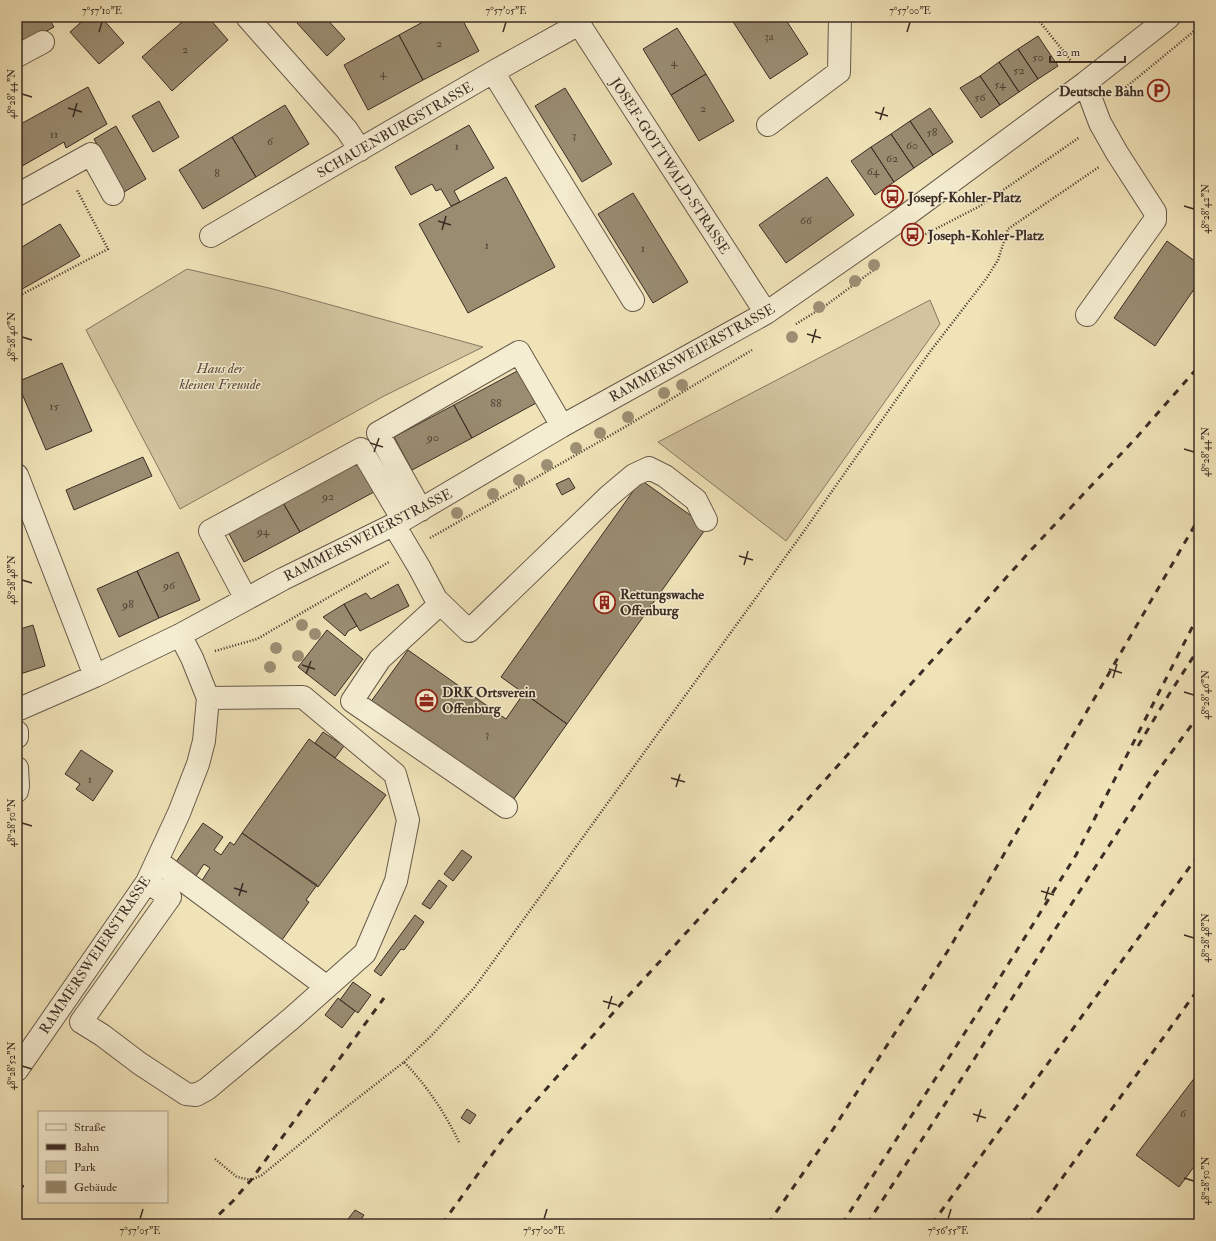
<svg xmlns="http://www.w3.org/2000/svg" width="1216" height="1241" font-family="'IM FELL Double Pica',serif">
<rect width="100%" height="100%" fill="#f0e3b8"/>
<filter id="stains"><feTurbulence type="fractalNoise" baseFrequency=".005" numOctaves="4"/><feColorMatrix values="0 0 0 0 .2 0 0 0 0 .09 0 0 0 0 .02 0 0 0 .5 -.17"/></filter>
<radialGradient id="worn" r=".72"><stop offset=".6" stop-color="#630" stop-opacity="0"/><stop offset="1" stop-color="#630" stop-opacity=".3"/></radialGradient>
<path fill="#d1c49f" stroke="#867862" d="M187,269L273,289L483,347L384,396L180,509L86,330Z
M930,300L940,324L786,541L658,442Z"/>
<path fill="#998c71" stroke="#3b2d25" d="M17,17H48L54,27L17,47Z
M87,17H101L124,43L99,64L70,32Z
M188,17H208L228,40L172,91L142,57Z
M303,17H325L345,39L327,56L297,23Z
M432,17H461L479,51L423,80L399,35Z
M730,17H784L808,54L770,79Z
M677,28L706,74L671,95L643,49Z
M399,35L423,80L368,110L344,65Z
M1038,36L1058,66L1038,79L1018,49Z
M1018,49L1038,79L1019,92L999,62Z
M999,62L1019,92L1000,105L980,76Z
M706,74L734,121L699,141L671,95Z
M980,76L1000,105L981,118L960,88Z
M88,87L107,124L66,148L64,142L17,169V126Z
M565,88L612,164L582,182L535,106Z
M159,101L179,137L153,152L132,116Z
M285,105L309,144L256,177L232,137Z
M930,108L953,142L933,155L910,121Z
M910,121L933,155L914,168L891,134Z
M469,125L494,168L454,191L460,202L451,206L441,189L436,191L432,184L411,195L395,167Z
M116,126L146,179L124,192L94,139Z
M891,134L914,168L894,182L871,147Z
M232,137L256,177L203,209L179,170Z
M871,147L894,182L875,195L851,161Z
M506,177L555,267L468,313L419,224Z
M827,177L854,215L786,263L759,225Z
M633,193L688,282L653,303L598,214Z
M60,224L80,256L17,292V250Z
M1167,241L1199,264V282L1155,346L1114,318Z
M62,363L92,431L46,450L17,382Z
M521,369L538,402L472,438L454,405Z
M454,405L472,438L412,470L394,437Z
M143,457L152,476L74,510L66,490Z
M357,460L374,492L300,532L282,501Z
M569,478L575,488L562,495L556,484Z
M641,480L707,527L567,724L501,677Z
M282,501L300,532L244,562L227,530Z
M178,552L200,600L159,618L137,571Z
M137,571L159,618L119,637L97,589Z
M398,584L409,606L360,631L344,604L366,593L371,599Z
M344,604L357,626L348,631L345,636L323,617Z
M33,625L45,666L17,675V630Z
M327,630L363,659L335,696L298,667Z
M408,650L506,719L524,693L567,724L511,803L370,703Z
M323,732L344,746L335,758L315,743Z
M309,739L386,795L318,887L242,833Z
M81,750L113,771L93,801L76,789L80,784L65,774Z
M203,823L223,837L214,850L221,855L230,842L234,845L242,833L317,885L306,900L309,902L282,940L201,882L210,868L204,864L196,876L176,862Z
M462,850L472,857L453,881L444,874Z
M439,880L447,886L430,909L422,904Z
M415,915L424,922L404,950L401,949L381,976L374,971Z
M353,982L371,995L358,1013L340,1000Z
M338,998L355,1011L342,1028L325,1015Z
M1199,1072V1160L1179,1187L1136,1155Z
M467,1109L476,1115L470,1124L461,1118Z
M17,1181L24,1186L17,1195Z
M355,1210L364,1215L358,1224H355L348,1219Z"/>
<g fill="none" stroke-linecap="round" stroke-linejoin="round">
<defs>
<path id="minor" d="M247,17L347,130L360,150
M582,17L579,24L766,313
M17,56L43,42
M493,72L633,300
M1085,83L1100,123L1117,153L1155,212V220L1087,315
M768,125L839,72L840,17
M17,195L91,154L113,194
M211,236L493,72L579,24
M17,475L95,676
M421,510L378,433L519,352L562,426
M394,525L419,567L436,599L469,631L609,496L634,475L649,468L665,476L696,500L706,520
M246,599L210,531L361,449L403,520
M440,604L380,659L352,701L506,807
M17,710L95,676L180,635L283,579L403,520L562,426L766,313L897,222L1085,83L1169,17
M17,732V737
M17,768L18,786L17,791
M157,861L327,987
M147,882L170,897L81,1022L102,1035L139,1063L186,1094L196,1095L207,1089L292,1018L365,953L396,881L408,820L395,774L303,697L208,698
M17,1070L147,882L179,813L198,764L204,741L208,698L192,658L180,635"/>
</defs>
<use href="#minor" stroke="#685a4a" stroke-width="24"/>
<path stroke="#3b2d25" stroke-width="2.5" stroke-dasharray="1 2" stroke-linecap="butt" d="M1036,17L1072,62
M1114,97L1199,27
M920,237L980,206L1080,137
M17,297L108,249L77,190
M796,324L825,306L875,269
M430,538L625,427L752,350
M215,651L257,639L389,562
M404,1062L433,1034L474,988L802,534L929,353L986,279L998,260L1008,229L1099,167
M215,1159L237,1177L251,1180L262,1175L326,1123L404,1062C428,1087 445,1113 460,1144
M1193,1224L1199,1221"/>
<use href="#minor" stroke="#f5edd1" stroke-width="22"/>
<path stroke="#3b2d25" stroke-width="3" stroke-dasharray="7 7" stroke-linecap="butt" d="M1138,746L1168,696L1199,648
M209,1224L233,1201L251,1180L384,998
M442,1224L506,1135L620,1005L782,828L1031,550L1136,438L1199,366
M768,1224L830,1134L949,949L1199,518
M842,1224L991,992L1076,855L1199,614
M867,1224L973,1061L1054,931L1154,776L1199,715
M932,1224L1199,854
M1029,1224L1199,988"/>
</g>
<g fill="#9d8f74">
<circle cx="874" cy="265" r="6"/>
<circle cx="855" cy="281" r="6"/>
<circle cx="819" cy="307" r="6"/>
<circle cx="792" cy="337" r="6"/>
<circle cx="682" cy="385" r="6"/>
<circle cx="664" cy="393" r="6"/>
<circle cx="628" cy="417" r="6"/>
<circle cx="600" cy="433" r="6"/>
<circle cx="576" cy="448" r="6"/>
<circle cx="547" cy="465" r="6"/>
<circle cx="519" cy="480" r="6"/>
<circle cx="493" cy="494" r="6"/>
<circle cx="457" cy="513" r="6"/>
<circle cx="302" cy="625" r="6"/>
<circle cx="315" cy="634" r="6"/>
<circle cx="276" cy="648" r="6"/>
<circle cx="298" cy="656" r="6"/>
<circle cx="270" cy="667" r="6"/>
</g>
<path fill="none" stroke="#3b2d25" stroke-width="1.5" d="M99,32L102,22M503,32L506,22M907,32L910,22M22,94L32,97M68,108L82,112M875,112L888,116M73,117L77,103M880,120L884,107M1184,206L1194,209M438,221L451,225M442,230L446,216M807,334L821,338M22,337L32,340M812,343L816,329M370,443L383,447M1184,449L1194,452M374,452L379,438M739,556L753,560M744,565L748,551M22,580L32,583M302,665L315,669M1109,669L1122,673M306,674L311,661M1113,678L1117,664M1184,692L1194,695M671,778L685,782M676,787L680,774M22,823L32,826M234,888L247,892M1041,891L1054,895M239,896L243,883M1045,900L1049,887M1184,935L1194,938M603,1001L617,1005M608,1009L612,996M22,1066L32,1069M973,1114L986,1118M977,1122L981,1109M1184,1178L1194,1181M140,1219L143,1209M544,1219L547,1209M948,1219L951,1209"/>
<defs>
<symbol id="parking-ring" viewBox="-11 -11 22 22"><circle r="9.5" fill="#f5edd1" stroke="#8f2418" stroke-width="1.5"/><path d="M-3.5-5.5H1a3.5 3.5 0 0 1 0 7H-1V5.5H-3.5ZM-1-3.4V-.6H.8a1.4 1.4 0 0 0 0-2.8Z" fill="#8f2418"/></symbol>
<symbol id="bus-ring" viewBox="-11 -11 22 22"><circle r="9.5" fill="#f5edd1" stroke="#8f2418" stroke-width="1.5"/><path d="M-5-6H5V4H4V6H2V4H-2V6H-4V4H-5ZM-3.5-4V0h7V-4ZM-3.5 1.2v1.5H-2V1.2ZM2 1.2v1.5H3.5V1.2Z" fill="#8f2418"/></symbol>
<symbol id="building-ring" viewBox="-11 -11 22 22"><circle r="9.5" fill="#f5edd1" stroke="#8f2418" stroke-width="1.5"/><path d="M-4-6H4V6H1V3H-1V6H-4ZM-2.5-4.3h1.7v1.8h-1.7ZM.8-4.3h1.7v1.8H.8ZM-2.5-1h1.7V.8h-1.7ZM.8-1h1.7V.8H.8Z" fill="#8f2418"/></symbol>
<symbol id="office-ring" viewBox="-11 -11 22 22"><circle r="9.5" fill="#f5edd1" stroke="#8f2418" stroke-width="1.5"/><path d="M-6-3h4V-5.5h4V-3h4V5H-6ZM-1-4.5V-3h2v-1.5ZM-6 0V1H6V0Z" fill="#8f2418"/></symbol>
</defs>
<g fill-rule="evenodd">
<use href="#parking-ring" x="1146" y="78" width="25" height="25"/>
<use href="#bus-ring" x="880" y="184" width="25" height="25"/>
<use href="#bus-ring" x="900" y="222" width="25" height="25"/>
<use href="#building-ring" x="592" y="590" width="25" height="25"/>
<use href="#office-ring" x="414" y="688" width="25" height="25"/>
</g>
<g text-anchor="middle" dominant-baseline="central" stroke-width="3" stroke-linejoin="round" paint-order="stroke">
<g font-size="12" fill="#524538">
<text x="769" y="36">3a</text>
<text x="439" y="43">2</text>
<text x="185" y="49">2</text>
<text x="1038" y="57">50</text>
<text x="674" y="62">4</text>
<text x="1019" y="70">52</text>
<text x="383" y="73">4</text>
<text x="1000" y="84">54</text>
<text x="980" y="97">56</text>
<text x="703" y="108">2</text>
<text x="932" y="132">58</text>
<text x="54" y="134">11</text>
<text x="574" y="135">3</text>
<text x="270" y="141">6</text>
<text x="912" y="145">60</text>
<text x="457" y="146">1</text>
<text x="892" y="158">62</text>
<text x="873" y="171">64</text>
<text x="217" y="173">8</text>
<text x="806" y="220">66</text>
<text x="487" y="245">1</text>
<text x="643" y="248">1</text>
<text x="496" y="403">88</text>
<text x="54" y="406">15</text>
<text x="433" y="437">90</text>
<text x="328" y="496">92</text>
<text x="263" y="531">94</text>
<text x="169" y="585">96</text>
<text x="128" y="604">98</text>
<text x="487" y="734">3</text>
<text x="90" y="779">1</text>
<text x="1183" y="1113">6</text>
</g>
<g font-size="14" font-weight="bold" fill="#3b2d25" stroke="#f5edd1" text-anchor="start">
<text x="1144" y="91" text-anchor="end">Deutsche Bahn</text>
<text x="908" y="197">Josepf-Kohler-Platz</text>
<text x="928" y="235">Joseph-Kohler-Platz</text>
<text x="620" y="594">Rettungswache<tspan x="620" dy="16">Offenburg</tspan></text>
<text x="442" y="692">DRK Ortsverein<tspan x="442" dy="16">Offenburg</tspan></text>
</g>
<g font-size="14" fill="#3b2d25" stroke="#f5edd1">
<text transform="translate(395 130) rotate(-30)">SCHAUENBURGSTRASSE</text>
<text transform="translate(670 166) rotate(57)">JOSEF-GOTTWALD-STRASSE</text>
<text transform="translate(692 353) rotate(-29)">RAMMERSWEIERSTRASSE</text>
<text transform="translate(368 535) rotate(-27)">RAMMERSWEIERSTRASSE</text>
<text transform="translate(95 955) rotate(-56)">RAMMERSWEIERSTRASSE</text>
</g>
<g font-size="14" font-style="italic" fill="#594b3d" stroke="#f5edd1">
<text x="220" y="368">Haus der<tspan x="220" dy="16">kleinen Freunde</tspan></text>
</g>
</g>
<rect width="1216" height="1241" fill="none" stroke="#f0e3b8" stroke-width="44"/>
<rect x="38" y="1111" width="130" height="92" fill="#f5edd1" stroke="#aba08c"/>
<rect x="46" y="1124" width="20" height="6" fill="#f5edd1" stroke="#aba08c"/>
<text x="74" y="1131" font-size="12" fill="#3b2d25">Straße</text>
<rect x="46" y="1144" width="20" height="6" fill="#3b2d25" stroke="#aba08c"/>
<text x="74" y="1151" font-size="12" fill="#3b2d25">Bahn</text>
<rect x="46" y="1161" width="20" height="12" fill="#d1c49f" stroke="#aba08c"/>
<text x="74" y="1171" font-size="12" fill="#3b2d25">Park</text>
<rect x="46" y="1181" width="20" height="12" fill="#998c71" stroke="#aba08c"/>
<text x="74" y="1191" font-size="12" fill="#3b2d25">Gebäude</text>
<path d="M1050 56v6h75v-6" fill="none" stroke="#3b2d25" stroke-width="2"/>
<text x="1056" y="56" font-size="12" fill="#3b2d25" stroke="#f5edd1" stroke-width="3" paint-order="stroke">20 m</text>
<rect x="22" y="22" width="1172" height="1197" fill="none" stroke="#3b2d25" stroke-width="1.5"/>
<g font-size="10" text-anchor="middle" fill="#3b2d25">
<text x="102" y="14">7°57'10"E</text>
<text x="506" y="14">7°57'05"E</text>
<text x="910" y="14">7°57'00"E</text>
<text transform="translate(11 94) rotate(-90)" y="4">48°28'44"N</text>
<text transform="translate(1205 209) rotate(-90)" y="4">48°28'42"N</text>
<text transform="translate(11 337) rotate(-90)" y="4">48°28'46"N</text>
<text transform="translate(1205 452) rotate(-90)" y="4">48°28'44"N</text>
<text transform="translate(11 580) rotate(-90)" y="4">48°28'48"N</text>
<text transform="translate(1205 695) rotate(-90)" y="4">48°28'46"N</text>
<text transform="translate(11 823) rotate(-90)" y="4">48°28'50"N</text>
<text transform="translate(1205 938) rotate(-90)" y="4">48°28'48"N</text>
<text transform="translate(11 1066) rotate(-90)" y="4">48°28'52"N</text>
<text transform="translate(1205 1181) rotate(-90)" y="4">48°28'50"N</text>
<text x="140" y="1234">7°57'05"E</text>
<text x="544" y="1234">7°57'00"E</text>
<text x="948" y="1234">7°56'55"E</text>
</g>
<rect width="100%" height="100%" filter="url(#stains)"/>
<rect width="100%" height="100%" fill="url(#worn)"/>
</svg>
